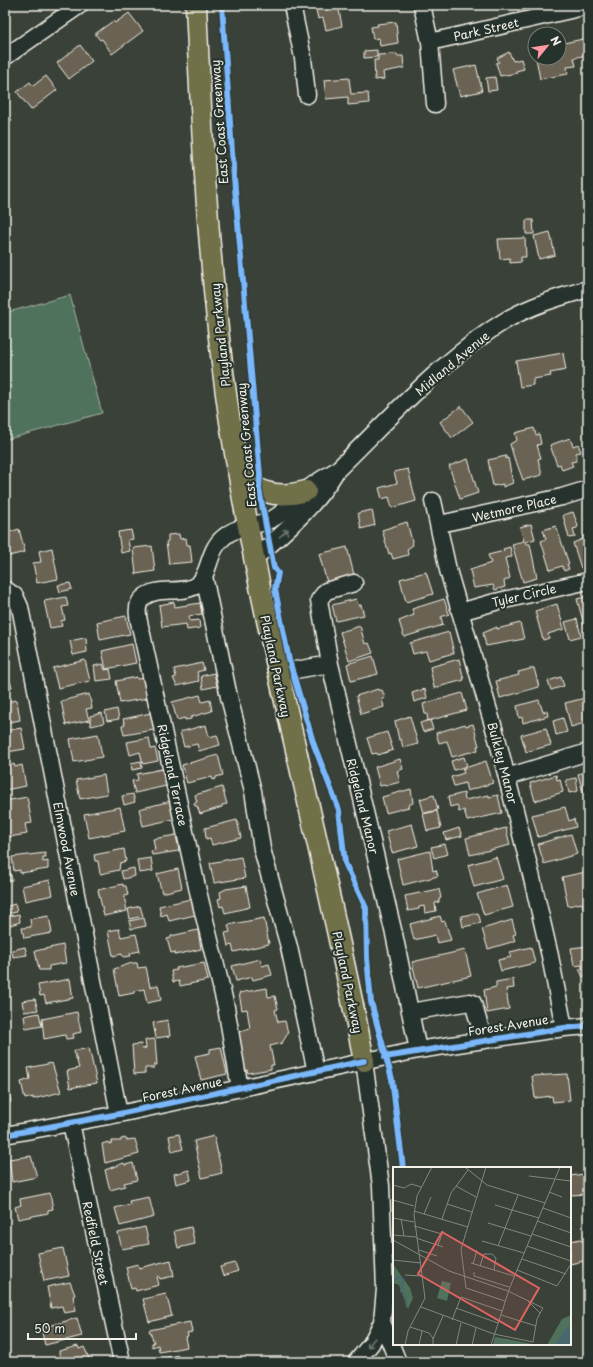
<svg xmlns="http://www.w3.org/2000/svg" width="593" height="1367" font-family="'Playpen Sans',sans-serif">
<rect width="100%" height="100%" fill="#3a4138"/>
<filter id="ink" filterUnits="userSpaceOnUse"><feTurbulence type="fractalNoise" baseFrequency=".025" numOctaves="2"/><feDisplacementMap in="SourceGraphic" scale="8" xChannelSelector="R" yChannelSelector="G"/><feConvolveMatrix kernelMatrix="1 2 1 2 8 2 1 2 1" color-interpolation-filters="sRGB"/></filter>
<g filter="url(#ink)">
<path fill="#50725c" stroke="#a2b2a2" d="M70,295L102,413L5,440V313Z"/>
<path fill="#6a6252" stroke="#f4f1e8" d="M315,5H338L342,26L326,30L323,18L318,19Z
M129,13L143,31L112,54L102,39L100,40L95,34L113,21L115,23Z
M396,22L398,43L380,46L379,38L373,39L371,27L378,26L377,24Z
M583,39L586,55L574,58L576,66L567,67L568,74L540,79L536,58H559V44Z
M80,45L92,61L69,79L57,63Z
M377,50V57L364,58V51Z
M509,52L513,61L521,59L524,69L516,71L517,73L500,76L496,63L499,62L497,58Z
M397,54V56H403L404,68L383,72L384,79L375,80L374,60H378V55Z
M476,65L482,91L460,96L453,70Z
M46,76L57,90L31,110L17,92L30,82L33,86Z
M495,77L497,90L488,91L486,78Z
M349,78L351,94L368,93L369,103L348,105V97L326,99L324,80Z
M5,110L12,120L5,124Z
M526,220H533L534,234H526Z
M550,232L555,255L539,259L534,236Z
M525,238L526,257H521V262L510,263V258L500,259L498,239Z
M563,353L566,370L550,373L551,376L533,379V385L520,387L516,361Z
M461,406L473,422L452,438L440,422Z
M534,428L536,435L539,434L541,444L537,445L541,458L538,459L542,475L523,480L516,461H515L510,444L517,440L515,433Z
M570,438L573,446L578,444L581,452L576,453V461L571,462L573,466L562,470L560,464L557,465L550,445Z
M506,456V459L508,458L513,483L503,487V484L493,486L488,460Z
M468,459L478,493L460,499L449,466Z
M408,469L416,501L392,508L389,497L382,499L379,488L397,483L394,472Z
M372,510L375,525L361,529L358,513Z
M573,512L578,526L577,528L573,529L575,537L569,538L563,515Z
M407,522L413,545L407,549L408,555L393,559L391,553L389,554L382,530Z
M531,524L535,539L525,542L526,544H530L537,578L523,582L512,544L524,541L520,527Z
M556,526L569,564H567L569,569L564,571L562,566L550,570L541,541L546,539L543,530Z
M9,529L10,532L19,529L25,552L5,557V530Z
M131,530L133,539L128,540L130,551L121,553L118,532Z
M179,534L180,539L186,538L187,545H190L192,562L169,564L166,542L168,541V535Z
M588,534V566L581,568L573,543L583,539L582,536Z
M152,546L155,571L136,574L133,548Z
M347,547L355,579L328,586L319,554Z
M510,547L512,557L505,558L510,578L504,581L505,587L495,590L493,585L474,588L470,570L491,563L488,555L504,551L503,549Z
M52,548L58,579L37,583L33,563L41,562L39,551Z
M426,572L433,594L406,602L400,579Z
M70,583L72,589L60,592L58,585Z
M588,596V624L584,625L577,599Z
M66,597L68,606L62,607L65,620L61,621L62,626L50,628L44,601Z
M356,599L358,605H361L364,615L336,621L332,605Z
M444,599L449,614L441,617L443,625L404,637L399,621L414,615L412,609Z
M174,602L175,607L200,603L202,614L189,616L190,621L199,620L200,628L187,630L186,624L162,627L159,605Z
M557,604L564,629L548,634L549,638L543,640L535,611Z
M126,616L130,634L100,640L97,622Z
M577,619L581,636L570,639L565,622Z
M520,623L524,639L486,646L483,633L497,627V629Z
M360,626L365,644L369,643L373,653L349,661L340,632Z
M449,632L454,653L429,660L426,651L413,654L410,643Z
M84,638H86L87,652L73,655L70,641Z
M588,642V658L587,659L583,643Z
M132,644L136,663L106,669L102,651Z
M373,656L378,674L351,681L347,664Z
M459,659L464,680L434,688L430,667Z
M85,660L90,681L58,688L53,668Z
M202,663L204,670L197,672L199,681L177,686L173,678L176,677L174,669Z
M103,664L105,670L110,669L112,679L96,681L94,666Z
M5,666L12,687L5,689Z
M534,668L539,687L500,698L496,681L519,675L518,672Z
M214,673L217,686L203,689L201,676Z
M137,677V679L145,678L148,698L120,703L116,681Z
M561,677L564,686L551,690L548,681Z
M378,689L379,691L382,690L385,698L382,699L384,707L361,714L356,696Z
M425,689L427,698L414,702L412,693Z
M462,693L467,710L428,721L427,714H425L423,704Z
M89,694L92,708L86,709L89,720L66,725L61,701Z
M200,695L202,702L210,700L212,711L191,717V719L185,720V718L177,720L172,702Z
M585,698L588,709V722L571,727L565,703Z
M17,700L20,720L5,723V702Z
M539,700L543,712L547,711L548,716L523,723L522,717L519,718L517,706Z
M117,709L119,719L107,721L105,712Z
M102,713L104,723L91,726L90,716Z
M151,713L154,730L124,735L122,726L125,725L123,719Z
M410,716L418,744L403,748L401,739L399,740L395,721Z
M563,718L567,732L556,735L553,721Z
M430,720L433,729L423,732L420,723Z
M465,724L466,726L473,724L479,746H477L478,750L452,757L447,741L439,743L436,733Z
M206,725L209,737L217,735L220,745L199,751L197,744L184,747L180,732Z
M21,728L25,749L7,752L5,751V731Z
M546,728L551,745L526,752L521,735Z
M387,732L393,750L378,755L377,753L372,754L367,738Z
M98,734L102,757L74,762L70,739Z
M149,738L151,749L155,748L158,761L143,764L140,752L130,755L127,742Z
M218,755L223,775L216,777V779L213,780L212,777L187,783L182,765Z
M464,757L467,766L454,770L451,761Z
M400,759L403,769L397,771L400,782L385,786L384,785L380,786L375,767Z
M141,761L142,768L132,770L131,763Z
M486,761L493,783L467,791L465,783L454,786L451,777L464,773L462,769Z
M14,764L15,767L22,765L26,786L5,790V768Z
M162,769L166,786L135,793L132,781L138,780L137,774Z
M588,771V796L587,792L583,793L578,774Z
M104,775L107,794L80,799L76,780Z
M556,775L557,780L560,779L563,792L535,801L530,783Z
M576,778L578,791L569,793L566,780Z
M222,787L227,804L222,805V807L200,814L197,806H195L194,803L197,802L195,795Z
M411,789L413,803L408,805L409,807L386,813L382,797Z
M464,793L465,800L489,795V797L498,795L502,813L467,821L464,810L459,812L457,805L450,807L448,797Z
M133,794L135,802L124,805L122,796Z
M434,795L438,810L424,813L420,799Z
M27,797L32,823L25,824L27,834L9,837L5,824V801Z
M171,801L174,819L143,826L139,809Z
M120,807L125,831L89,838L84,814Z
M565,807L569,821L574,819L576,827L538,837L532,815Z
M437,811L441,828L427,831L423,814Z
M237,820L241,838L212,845L210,838L206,839L205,828Z
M412,824L418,846L392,853L386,831Z
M459,828L462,836L446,840L444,833Z
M506,828L510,845L470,855L466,838Z
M571,834L577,854L544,864L538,844Z
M176,835L179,851L152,855L151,851L155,850L153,839Z
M445,844L448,854L434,858L431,847Z
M124,849L126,861L120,863L119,870L100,874L98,861H95L94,855Z
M430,851L433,871L436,870L438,876L403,885L397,859Z
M45,853L46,857H43V862L48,861V869L20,873V870L14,871L12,857Z
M241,857L245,878L214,883L210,863Z
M496,857L503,879L474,887L468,865Z
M151,858L153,871L139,873L137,860Z
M134,868L135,876L123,879L121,871Z
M178,869L182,888L162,893L157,874Z
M10,872L12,880L5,882V873Z
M586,872L588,910L584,911L582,903L568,906L562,877Z
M50,880L53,895L25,901L22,886Z
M123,884V886H126L128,895L124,896L127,911L104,916L98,890Z
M507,885L513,907L484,915L477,894Z
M246,886L250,907L225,913L223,906L220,907L218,899L221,898L220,892L226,889Z
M439,889L441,898L439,899V902L435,903L436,911L425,913L424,906L419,907V909L408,911L405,896Z
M191,899L195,915L169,921L167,914L161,916L159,906Z
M15,904L17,912L5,914V907Z
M140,906L143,916L130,919L128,909Z
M478,913L481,923L463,927L461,916Z
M19,914L20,922L7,926L5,917Z
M49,916L52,933L24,938L22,928L31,927L30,919Z
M440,916L442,922L445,921L451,940L437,943L435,935L414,940L410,924Z
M144,918L146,926L131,929L129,921Z
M264,918L269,944L234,952L232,945L228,946L225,933L230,932L228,925Z
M512,920L516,934L513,935L515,941L488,949L482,929Z
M119,929L121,937L136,934L140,951L130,953L131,956L123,957L122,954L113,956L108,931Z
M198,930L201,949L175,955V952L171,953L167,939L171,938V936Z
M63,945L66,963L49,966V970H39L35,951Z
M588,946V976L583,977L579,969H582V965L574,966L571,948Z
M25,947L27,955L13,957L12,950Z
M531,947L535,963L501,971L498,960L511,957L510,952Z
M465,950L471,976L418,988L412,962Z
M260,959L262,966L269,964L272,975L253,980L252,977L236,981L232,966Z
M132,963H137L138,968L146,967L150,987L158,985L161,1000L147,1003L144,989L134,991V993L119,996L114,969Z
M204,963L208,980L180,986L179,981L173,982L171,971L177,970L176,968Z
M70,979L73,998L46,1003L44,995L40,996L38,985Z
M513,979L514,988L506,989L509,1009L487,1013L484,990L496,987V982Z
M267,988L268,997L275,996L278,1009L275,1010L278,1022L285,1021L288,1033L282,1043L270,1046L274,1065H271V1069L248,1073L247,1070L245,1071L238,1032L250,1029L247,1009L242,1010L239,993Z
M35,999L38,1010L24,1012L22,1001Z
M77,1012L81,1032L73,1034L74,1038L66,1039L65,1035L44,1039L42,1019Z
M39,1013L42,1026L26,1029L24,1016Z
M168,1020L170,1036L156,1038L153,1023Z
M155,1039L157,1065H154V1068H145V1073L134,1074L132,1045L141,1044L142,1049L146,1048L145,1040Z
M221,1047L227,1074L201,1080L195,1056L210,1053V1049Z
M89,1048L97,1083L70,1088L67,1071L79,1068L74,1051Z
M52,1063L61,1092L33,1099V1097L25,1099L21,1082L30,1079L28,1068Z
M567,1074L570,1100L553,1102L552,1096L535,1098L532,1076Z
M5,1078H6L11,1102L5,1103Z
M179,1134L183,1149L172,1152L169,1136Z
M214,1136L222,1173L202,1178L194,1141Z
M125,1138L126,1140L135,1139L139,1154L105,1163L102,1144L108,1142L109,1144L112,1143V1141H121V1139Z
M31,1156L37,1177L12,1182L9,1159Z
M124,1163L125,1165L133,1163L137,1180L124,1183L125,1186L110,1190L105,1170Z
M189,1170L191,1180L176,1184L174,1174Z
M584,1174L587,1194L570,1195V1176Z
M50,1193L53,1209L48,1210V1213L18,1219L15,1207L21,1205L20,1199Z
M149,1197L154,1217L120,1226L115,1208L130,1204L129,1201Z
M145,1227L149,1244L122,1249L118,1233Z
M191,1227L195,1244L178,1248L174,1231Z
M581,1239V1241L588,1240V1266H584L583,1261L570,1264V1241Z
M63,1248L69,1276L44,1281L38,1253Z
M171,1260L174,1276L160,1279L159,1276L157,1277L159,1285L136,1291L135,1288L131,1289L126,1267L138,1264L139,1268Z
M235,1263L238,1271L223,1276L220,1267Z
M70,1282L75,1295L73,1296L76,1311L64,1313L62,1306L51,1308L47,1287Z
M166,1294L172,1316L149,1322L143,1299Z
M77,1318L82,1336L45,1345L41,1328Z
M190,1322L192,1332L187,1333L188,1336L185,1337L187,1347L159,1352L158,1345L152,1347V1343L154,1342L149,1330Z
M78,1346L79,1349L84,1347L91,1362H60L59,1351Z
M178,1355L180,1362H151V1361Z"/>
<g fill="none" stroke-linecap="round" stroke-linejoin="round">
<defs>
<path id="minor" d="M292,5L303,58L307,95
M422,5L430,42L435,104
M430,42L588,6
M5,57L80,5
M433,501L448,570L498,742L531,874L550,956L564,1028
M440,524L562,497L588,489
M254,559C284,532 314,508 335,473
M204,576L229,697L253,791L262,849L289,947L316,1072
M354,583L326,591L319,600L330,664L394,934L418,1050
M5,589L15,596L20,607L119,1114
M460,612L495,602L588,581
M278,673L330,664
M507,777L588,752
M410,1012L470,1002L473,1003L484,1040
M240,1089L226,1007L197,887L143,639C141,627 132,607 143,598C157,585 184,596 198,584C210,574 208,549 224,537C239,524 258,527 274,518C285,512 295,501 304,492C314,483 325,477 337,470C388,420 442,360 503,322C529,306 559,297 588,289
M71,1123L122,1362
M5,1135L119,1114L418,1050L564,1028L588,1026
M382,1322L398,1362
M356,1362L371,1344L382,1322L385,1289L381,1186L364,1061"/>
<path id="major" d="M196,5C203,161 211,318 238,471C272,670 327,864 364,1061
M237,469C255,494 277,499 306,491"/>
</defs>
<use href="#minor" stroke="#f4f1e8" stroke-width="19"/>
<use href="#major" stroke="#f4f1e8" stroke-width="23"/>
<use href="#minor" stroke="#26332d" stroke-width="16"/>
<use href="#major" stroke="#70704a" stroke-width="20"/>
<defs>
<path id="cycleway" d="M222,5L233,166L260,475L259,489L274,568L278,573L275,589L289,660L314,745L339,810L345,863L366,908L367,958L371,1002L392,1079L403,1168
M385,1057L564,1028L588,1026
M5,1135L119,1114L364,1061"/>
</defs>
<use href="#cycleway" stroke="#26332d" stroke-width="8"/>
<use href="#cycleway" stroke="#7ab7fb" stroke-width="6"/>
</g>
<defs><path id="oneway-shaft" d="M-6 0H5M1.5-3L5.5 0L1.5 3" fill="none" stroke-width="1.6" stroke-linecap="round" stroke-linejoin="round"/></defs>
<g stroke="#6e766e">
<use href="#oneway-shaft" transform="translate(284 533) rotate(-41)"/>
<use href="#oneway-shaft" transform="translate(371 1343) rotate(127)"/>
</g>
</g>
<g text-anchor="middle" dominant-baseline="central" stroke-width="4" stroke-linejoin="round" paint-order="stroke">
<g font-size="12" fill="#f4f1e8" stroke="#26332d">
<text transform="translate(486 29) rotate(-13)">Park Street</text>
<text transform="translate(219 122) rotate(-94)">East Coast Greenway</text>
<text transform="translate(220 335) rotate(-96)">Playland Parkway</text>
<text transform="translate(452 363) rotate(-40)">Midland Avenue</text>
<text transform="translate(246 445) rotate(-95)">East Coast Greenway</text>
<text transform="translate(514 508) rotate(-13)">Wetmore Place</text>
<text transform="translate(524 595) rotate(-13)">Tyler Circle</text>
<text transform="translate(276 666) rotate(78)">Playland Parkway</text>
<text transform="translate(503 763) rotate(75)">Bulkley Manor</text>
<text transform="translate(173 775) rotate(78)">Ridgeland Terrace</text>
<text transform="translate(363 806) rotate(76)">Ridgeland Manor</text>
<text transform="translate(67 849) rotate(79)">Elmwood Avenue</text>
<text transform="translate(348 982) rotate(78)">Playland Parkway</text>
<text transform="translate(508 1025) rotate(-9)">Forest Avenue</text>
<text transform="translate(182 1089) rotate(-12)">Forest Avenue</text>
<text transform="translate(96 1243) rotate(78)">Redfield Street</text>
</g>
</g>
<g transform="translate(393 1167)">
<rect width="178" height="178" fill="#3a4138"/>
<path d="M49,114L58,116L54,134L44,131ZM178,148V178H154L169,152ZM102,170L114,172L145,178H100Z" fill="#50725c"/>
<path d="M0,97L17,121L20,131L15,142L6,118L0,116Z" fill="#50725c"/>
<path d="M178,158V178H162L172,162Z" fill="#47696e"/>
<path fill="none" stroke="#47696e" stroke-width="2" d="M0,113L8,110L10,113L8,124L12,127L14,140"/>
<path fill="none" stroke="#84877e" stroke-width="1" d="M72,0L94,18L152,36M93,0L68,82L73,121L112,134M136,9L178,14M0,18L11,21L18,17L28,20M63,19L83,30M156,25L169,30M0,33L21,39M54,37L79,45M102,38L146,51M150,41L178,51M21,44L75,60M31,47L38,30M0,51L21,55M8,52L11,69M49,52L58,26L75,3M144,54L178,66M95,56L138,69M21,59L49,67M139,67L178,80M0,68L23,70M23,71L50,80M0,73L56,104L115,124M89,74L131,86M45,78L50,64M105,79L125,28M134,79L178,94M26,83L44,89M129,92L173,107M0,93L28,96M78,96L121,109M80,97L84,83M87,99L91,87H99L103,91L101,103M124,103L164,119L178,97M81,105V109L116,120M12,108L29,109M135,134L147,146M28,140L101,167L140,175L144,152L150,141L115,124M63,141L105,156M108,148L143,159M59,153L68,130L109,144M17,160L36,166L40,171V178M40,172L50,149M12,178L15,164L32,131L21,48L24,29L39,0M26,178L29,164M63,178L68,156M79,178L83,161M98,178L117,120L167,0"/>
<path fill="#df6462" fill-opacity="0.15" stroke="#df6462" stroke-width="2" d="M49,65L146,121L122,163L25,107Z"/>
<rect width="178" height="178" fill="none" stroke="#f4f1e8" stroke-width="2"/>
</g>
<rect width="593" height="1367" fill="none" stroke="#26332d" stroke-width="20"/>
<rect x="10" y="10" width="573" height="1347" fill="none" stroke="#f4f1e8" stroke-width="1.5" filter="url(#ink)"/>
<g transform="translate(547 46) rotate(60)"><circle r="19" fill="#26332d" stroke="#787f78"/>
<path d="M0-3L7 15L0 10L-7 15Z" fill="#ff9aa2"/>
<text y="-6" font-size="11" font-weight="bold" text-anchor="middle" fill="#f4f1e8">N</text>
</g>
<path d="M28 1333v6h108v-6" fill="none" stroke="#f4f1e8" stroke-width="2"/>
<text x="34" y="1333" font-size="12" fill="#f4f1e8" stroke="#26332d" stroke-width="3" paint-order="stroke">50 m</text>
</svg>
